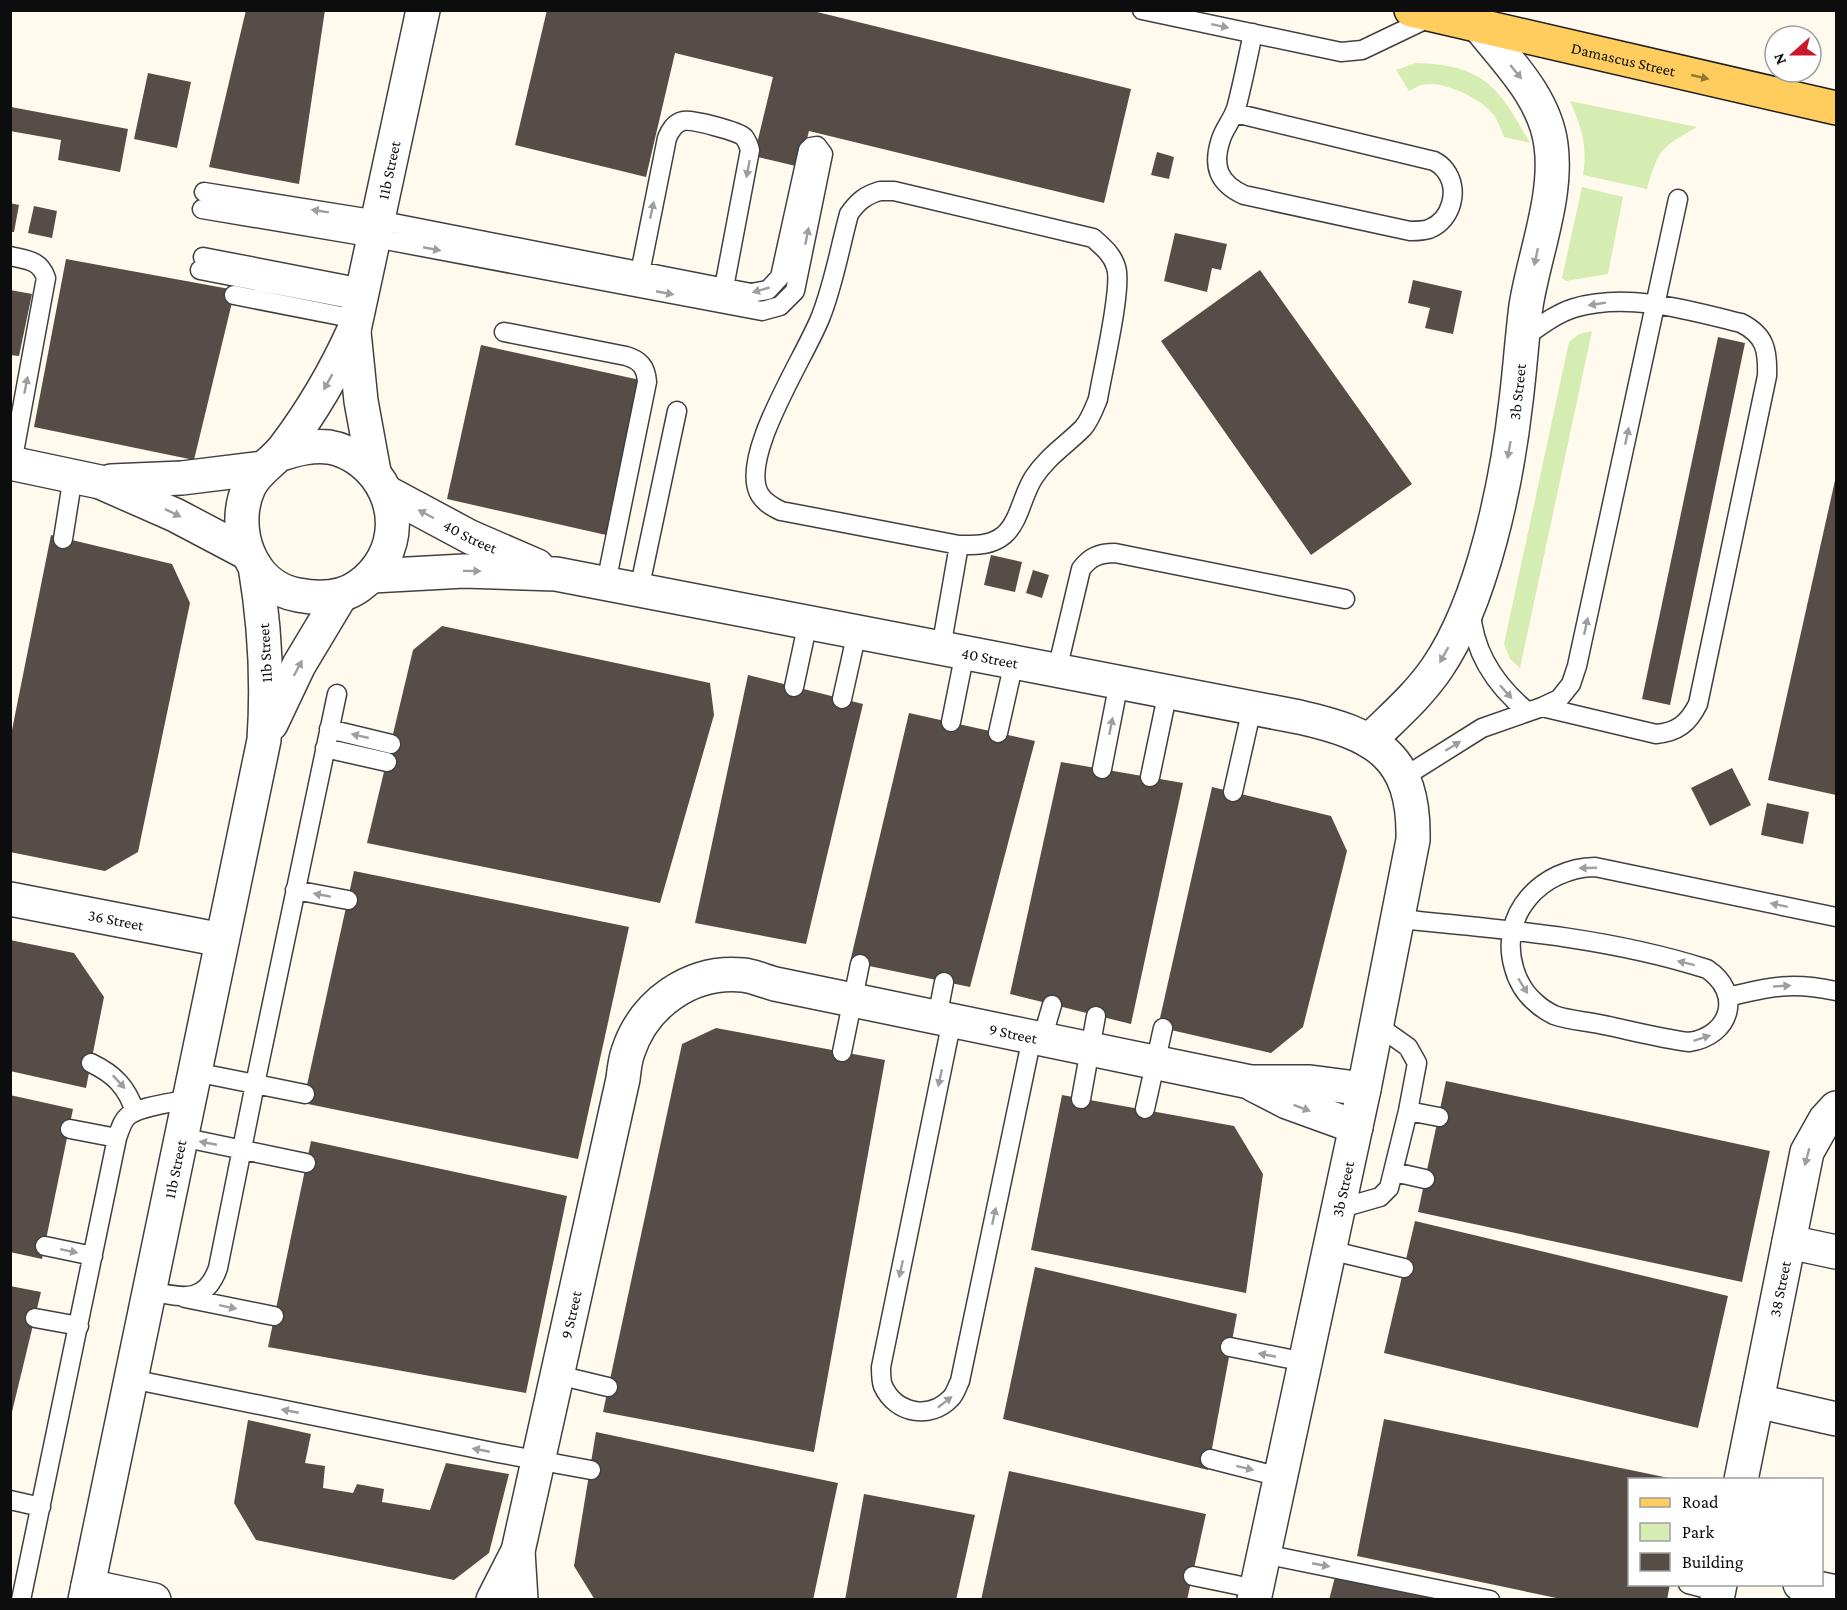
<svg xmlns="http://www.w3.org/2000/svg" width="1847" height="1610" font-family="'Crimson Pro',serif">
<rect width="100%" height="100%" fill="#fffaed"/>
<path fill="#d5edb3" d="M1416,63C1484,65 1499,87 1530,143L1504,137C1501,130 1498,121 1494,115C1482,99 1442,79 1422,85C1417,86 1413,89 1409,91L1396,70Z
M1570,101L1697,127C1661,148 1659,148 1647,189L1583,175C1588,147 1581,126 1570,101Z
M1582,187L1623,197L1608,274L1566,281L1562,278Z
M1592,331L1520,668L1510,659L1504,644L1569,342L1579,334Z"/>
<path fill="#574d48" d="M246,10H325L299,184L209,167Z
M547,10H809L1131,89L1104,203L809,131L800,167L754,156L773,77L675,53L646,177L515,145Z
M148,73L191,82L177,148L134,139Z
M11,107L128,129L120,172L58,160L61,140L10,131Z
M1157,152L1174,157L1169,179L1151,175Z
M10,203L19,205L14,232H10Z
M34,206L57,211L52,238L28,233Z
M1175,233L1227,244L1221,270L1212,268L1207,292L1164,281Z
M66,259L235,290L194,460L34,427Z
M1260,270L1412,484L1311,555L1161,341Z
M1413,280L1462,291L1453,334L1425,328L1430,308L1408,303Z
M10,290L32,294L19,356L10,355Z
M1718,337L1745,343L1670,705L1642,699Z
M481,345L640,380L606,535L447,499Z
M1836,476V795L1768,780Z
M51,535L172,564L190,603L138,852L105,871L10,852V740Z
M991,555L1022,562L1015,592L984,585Z
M1033,570L1049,575L1042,598L1026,593Z
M442,626L710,683L714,715L660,903L367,843L413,650Z
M748,675L863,704L806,944L695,923Z
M909,713L1035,741L970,987L850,962Z
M1061,762L1183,783L1131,1024L1010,994Z
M1732,768L1751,805L1710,826L1691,788Z
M1212,787L1331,816L1347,851L1303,1027L1271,1053L1158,1027Z
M1767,803L1809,812L1803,844L1761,835Z
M354,871L629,927L578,1159L303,1103Z
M10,940L74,953L104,997L86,1088L10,1071Z
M716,1028L885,1060L814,1452L603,1412L682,1044Z
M1446,1081L1770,1151L1742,1282L1418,1212Z
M10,1095L73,1109L42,1259L10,1252Z
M1062,1095L1234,1126L1263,1174L1246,1293L1031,1250Z
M311,1141L567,1196L526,1393L268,1347Z
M1415,1221L1728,1296L1698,1428L1384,1353Z
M1035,1267L1237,1314L1208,1470L1003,1419Z
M10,1286L41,1292L11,1416H10Z
M1384,1419L1669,1478L1630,1480V1584H1670L1667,1600H1566L1357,1556Z
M248,1420L311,1434L305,1463L325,1466L323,1488L353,1493L357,1484L384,1489L382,1502L430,1510L446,1463L509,1474L489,1553L454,1580L256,1540L234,1503Z
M596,1432L838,1483L813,1600H595L574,1566Z
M1009,1471L1206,1514L1187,1600H981Z
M864,1494L975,1515L956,1600H845Z
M1336,1573L1456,1600H1329Z"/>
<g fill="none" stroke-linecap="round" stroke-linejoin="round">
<defs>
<path id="lane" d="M1142,10L1341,52L1362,50L1431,17
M1235,113L1434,161C1438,163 1442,166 1445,170C1460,189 1452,220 1429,229C1423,231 1416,231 1410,231L1244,195C1218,183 1212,166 1221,139C1225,127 1234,118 1237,105C1243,82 1248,57 1253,33
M880,191H894L1093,238C1103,247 1112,254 1116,267C1123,287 1102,373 1098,399C1094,409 1090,420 1083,428C1066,445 1047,457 1034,477C1022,495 1020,521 1004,535C991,546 975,545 959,545L781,511C773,507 765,503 760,495C737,458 807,354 821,316C834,283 840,247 849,214C858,201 866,195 880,191Z
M202,209L375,238L762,311L780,306L795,291L823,154L817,146L811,147L808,150L780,277L768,290L751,293L378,220L204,192
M10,256C27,260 40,260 46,278L12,463
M203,257L363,288
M200,270L360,301
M638,283L667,138C670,131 674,123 683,121C692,119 737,131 744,137C747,141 749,146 750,150L722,298
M234,295L356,319
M504,332L626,356C640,360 646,367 647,382L606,583
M1523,338C1539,327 1555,314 1574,308C1628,292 1688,310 1741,323C1765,335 1768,350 1767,376L1698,704C1688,724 1677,732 1656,734L1542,707
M63,539L73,476
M639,590L677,411
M1471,612C1474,654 1496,686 1528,712
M941,648L959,545
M1057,670L1081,569C1090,557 1099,553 1115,553L1345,599
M794,687L808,622
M842,699L857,632
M951,722L965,652
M329,729L391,744
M998,733L1014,662
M325,748L387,762
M1102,769L1119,682
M1150,777L1168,691
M1404,777L1482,728L1542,707L1559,699L1571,684L1577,666L1678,199
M1233,792L1252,708
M295,890L348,900
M1398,919C1502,929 1607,937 1707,969C1743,993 1731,1036 1689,1042C1658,1038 1629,1030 1599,1024C1585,1021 1567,1020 1554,1015C1548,1012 1540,1007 1535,1002C1525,994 1517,980 1514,968C1498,914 1542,868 1595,867L1836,917
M1728,997C1770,986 1794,982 1836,991
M937,1018L944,982
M952,1020L881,1367C881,1373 881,1381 883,1386C896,1414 930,1420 951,1398C955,1394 957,1387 960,1381L1032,1037
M1042,1039L1052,1005
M842,1052L860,964
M91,1063C114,1074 127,1087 135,1112
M195,1072L305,1094
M1081,1099L1096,1016
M1145,1109L1163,1028
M1408,1111L1439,1117
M70,1129L117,1138
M181,1137L306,1163
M1394,1172L1425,1179
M1338,1209L1380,1197L1389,1188L1408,1111L1417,1063L1408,1047L1377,1025
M45,1246L93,1256
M1329,1250L1404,1268
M150,1291C181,1297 205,1305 218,1268L255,1084L337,694
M185,1298L274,1316
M35,1318L79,1326
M1230,1347L1305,1362
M558,1375L608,1387
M131,1379L498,1453L591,1470
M1210,1459L1280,1477
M10,1500L41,1507
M1264,1554L1490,1600
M1193,1576L1256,1589
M1688,1584L1719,1592
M21,1600L117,1138C120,1130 122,1121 128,1116C140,1106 173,1103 189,1099"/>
<g id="street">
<path d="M354,332L361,401L374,472"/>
<path id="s1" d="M281,454C297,449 312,445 329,447C341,449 353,455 362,462C403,495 403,555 359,586C341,599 319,599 298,595C250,587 230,528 249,487C257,470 274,462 285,447C313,410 335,372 354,330L423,10"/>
<path d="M10,463L100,482L175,515L247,553"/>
<path d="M111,481L182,478L263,468"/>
<path id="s2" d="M388,493L470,537L537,566"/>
<path id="s3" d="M372,576L464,571L556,574L1299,717C1375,734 1415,755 1413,840L1364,1089L1254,1600"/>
<path d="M271,724L299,665L341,595"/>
<path id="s4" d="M1369,741C1392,718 1418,696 1437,668C1483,601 1507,481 1516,401C1520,369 1522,337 1526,306C1534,255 1558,197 1551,145C1545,98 1508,62 1480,27"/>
<path id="s5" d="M10,899L222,940"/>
<path d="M1254,1085L1287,1102L1356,1127"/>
<path d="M1789,1242L1836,1252"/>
<path d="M1757,1401L1836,1419"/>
<path id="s6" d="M1741,1480L1807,1152L1825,1120L1836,1108"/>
<path d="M518,1551L521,1600"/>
<path d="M1800,1584L1836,1592"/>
<path d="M88,1586L154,1600"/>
<path id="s7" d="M85,1600L264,740C268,681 265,625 255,566"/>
<path id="s8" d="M493,1600L518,1551L623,1079C624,1070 625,1060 628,1052C644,1003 691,970 743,975C753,976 764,981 775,984L1250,1082H1310L1364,1089"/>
<path d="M1717,1600L1720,1584"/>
</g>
<g id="primary">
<path id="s9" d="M1411,10L1836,108"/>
</g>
</defs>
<use href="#lane" stroke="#404040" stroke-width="21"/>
<use href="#street" stroke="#404040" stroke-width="36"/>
<use href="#primary" stroke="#1e1e1e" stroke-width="36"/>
<use href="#lane" stroke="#fff" stroke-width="18"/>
<use href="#street" stroke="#fff" stroke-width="33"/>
<use href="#primary" stroke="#ffcd5d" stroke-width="33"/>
</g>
<defs><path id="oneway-solid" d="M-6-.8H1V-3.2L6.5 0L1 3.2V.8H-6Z" transform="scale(1.5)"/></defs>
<g fill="#9e9e9e">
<use href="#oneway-solid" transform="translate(1220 26) rotate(12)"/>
<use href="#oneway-solid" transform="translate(1516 72) rotate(51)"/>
<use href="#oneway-solid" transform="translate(748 169) rotate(101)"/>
<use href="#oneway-solid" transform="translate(652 210) rotate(-78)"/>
<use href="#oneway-solid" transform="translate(320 211) rotate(-171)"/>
<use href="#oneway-solid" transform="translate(807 236) rotate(-79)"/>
<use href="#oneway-solid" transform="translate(432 249) rotate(11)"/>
<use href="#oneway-solid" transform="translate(1536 257) rotate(102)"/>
<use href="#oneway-solid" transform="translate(761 290) rotate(164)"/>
<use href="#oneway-solid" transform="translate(665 293) rotate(11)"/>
<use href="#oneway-solid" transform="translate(1597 304) rotate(171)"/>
<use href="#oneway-solid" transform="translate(328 382) rotate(119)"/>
<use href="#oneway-solid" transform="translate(26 385) rotate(-79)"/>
<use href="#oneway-solid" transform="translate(1627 436) rotate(-78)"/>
<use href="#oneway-solid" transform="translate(1509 450) rotate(100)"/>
<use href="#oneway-solid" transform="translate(173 513) rotate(26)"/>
<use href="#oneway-solid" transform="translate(426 514) rotate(-152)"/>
<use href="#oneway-solid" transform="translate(472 571) rotate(1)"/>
<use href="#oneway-solid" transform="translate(1586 626) rotate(-78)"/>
<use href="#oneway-solid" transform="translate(1444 655) rotate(119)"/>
<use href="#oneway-solid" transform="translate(298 668) rotate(-62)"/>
<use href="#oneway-solid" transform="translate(1506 692) rotate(48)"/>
<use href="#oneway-solid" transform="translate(1111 726) rotate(-79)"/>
<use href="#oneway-solid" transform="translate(360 736) rotate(-167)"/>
<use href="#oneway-solid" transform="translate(1453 746) rotate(-32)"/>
<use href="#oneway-solid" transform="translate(1588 868) rotate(178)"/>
<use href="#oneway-solid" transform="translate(322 895) rotate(-170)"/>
<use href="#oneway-solid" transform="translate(1779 905) rotate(-168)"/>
<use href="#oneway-solid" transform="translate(1686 963) rotate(-166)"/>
<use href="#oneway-solid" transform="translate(1523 986) rotate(58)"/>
<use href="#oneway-solid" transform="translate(1782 986) rotate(-3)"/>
<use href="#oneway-solid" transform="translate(1702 1038) rotate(-18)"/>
<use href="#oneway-solid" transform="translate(940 1078) rotate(102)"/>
<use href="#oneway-solid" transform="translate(119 1082) rotate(47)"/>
<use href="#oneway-solid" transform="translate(1302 1108) rotate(21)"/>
<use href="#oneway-solid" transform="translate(208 1143) rotate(-169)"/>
<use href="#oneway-solid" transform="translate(1807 1157) rotate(105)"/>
<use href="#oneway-solid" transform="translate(994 1216) rotate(-78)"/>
<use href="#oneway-solid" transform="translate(69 1251) rotate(12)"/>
<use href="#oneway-solid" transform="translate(901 1269) rotate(102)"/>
<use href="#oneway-solid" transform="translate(228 1307) rotate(12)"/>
<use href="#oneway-solid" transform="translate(1267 1355) rotate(-169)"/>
<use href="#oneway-solid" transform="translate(945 1402) rotate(-38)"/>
<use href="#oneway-solid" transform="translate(290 1411) rotate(-169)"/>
<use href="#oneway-solid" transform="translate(481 1450) rotate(-169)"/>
<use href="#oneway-solid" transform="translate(1245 1468) rotate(14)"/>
<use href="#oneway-solid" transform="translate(1321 1565) rotate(11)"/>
</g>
<use fill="#927739" href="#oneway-solid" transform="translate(1700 77) rotate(13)"/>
<g text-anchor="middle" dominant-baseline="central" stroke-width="6" stroke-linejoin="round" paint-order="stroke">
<g font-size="16" fill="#0d0d0d" stroke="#fff">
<text stroke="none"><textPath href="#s9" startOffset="218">Damascus Street</textPath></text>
<text stroke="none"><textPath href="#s1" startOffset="783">11b Street</textPath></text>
<text stroke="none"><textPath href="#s4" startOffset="390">3b Street</textPath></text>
<text stroke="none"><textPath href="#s2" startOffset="93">40 Street</textPath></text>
<text transform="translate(265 653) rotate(-93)">11b Street</text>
<text stroke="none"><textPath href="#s3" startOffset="626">40 Street</textPath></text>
<text stroke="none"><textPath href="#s5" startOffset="108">36 Street</textPath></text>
<text stroke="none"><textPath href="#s8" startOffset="992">9 Street</textPath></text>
<text stroke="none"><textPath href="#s7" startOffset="440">11b Street</textPath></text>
<text transform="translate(1343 1189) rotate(-78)">3b Street</text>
<text stroke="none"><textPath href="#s6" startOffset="195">38 Street</textPath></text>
<text stroke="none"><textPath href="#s8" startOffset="297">9 Street</textPath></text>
</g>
</g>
<rect width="1847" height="1610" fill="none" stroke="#0d0d0d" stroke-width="24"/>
<rect x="1628" y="1478" width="195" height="108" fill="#ffffff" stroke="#9e9e9e" stroke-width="1.5"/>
<rect x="1640" y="1498" width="30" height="9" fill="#ffcd5d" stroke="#9e9e9e" stroke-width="1.5"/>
<text x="1682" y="1508" font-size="18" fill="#0d0d0d">Road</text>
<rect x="1640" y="1523" width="30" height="18" fill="#d5edb3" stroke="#9e9e9e" stroke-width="1.5"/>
<text x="1682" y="1538" font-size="18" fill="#0d0d0d">Park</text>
<rect x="1640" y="1553" width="30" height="18" fill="#574d48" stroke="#9e9e9e" stroke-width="1.5"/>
<text x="1682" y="1568" font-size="18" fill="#0d0d0d">Building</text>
<g transform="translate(1793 54) rotate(249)"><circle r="28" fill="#ffffff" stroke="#9e9e9e" stroke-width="1.5"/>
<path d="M0-4.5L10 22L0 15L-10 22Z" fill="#c9192d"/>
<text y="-9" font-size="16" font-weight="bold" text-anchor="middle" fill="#0d0d0d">N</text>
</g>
</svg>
